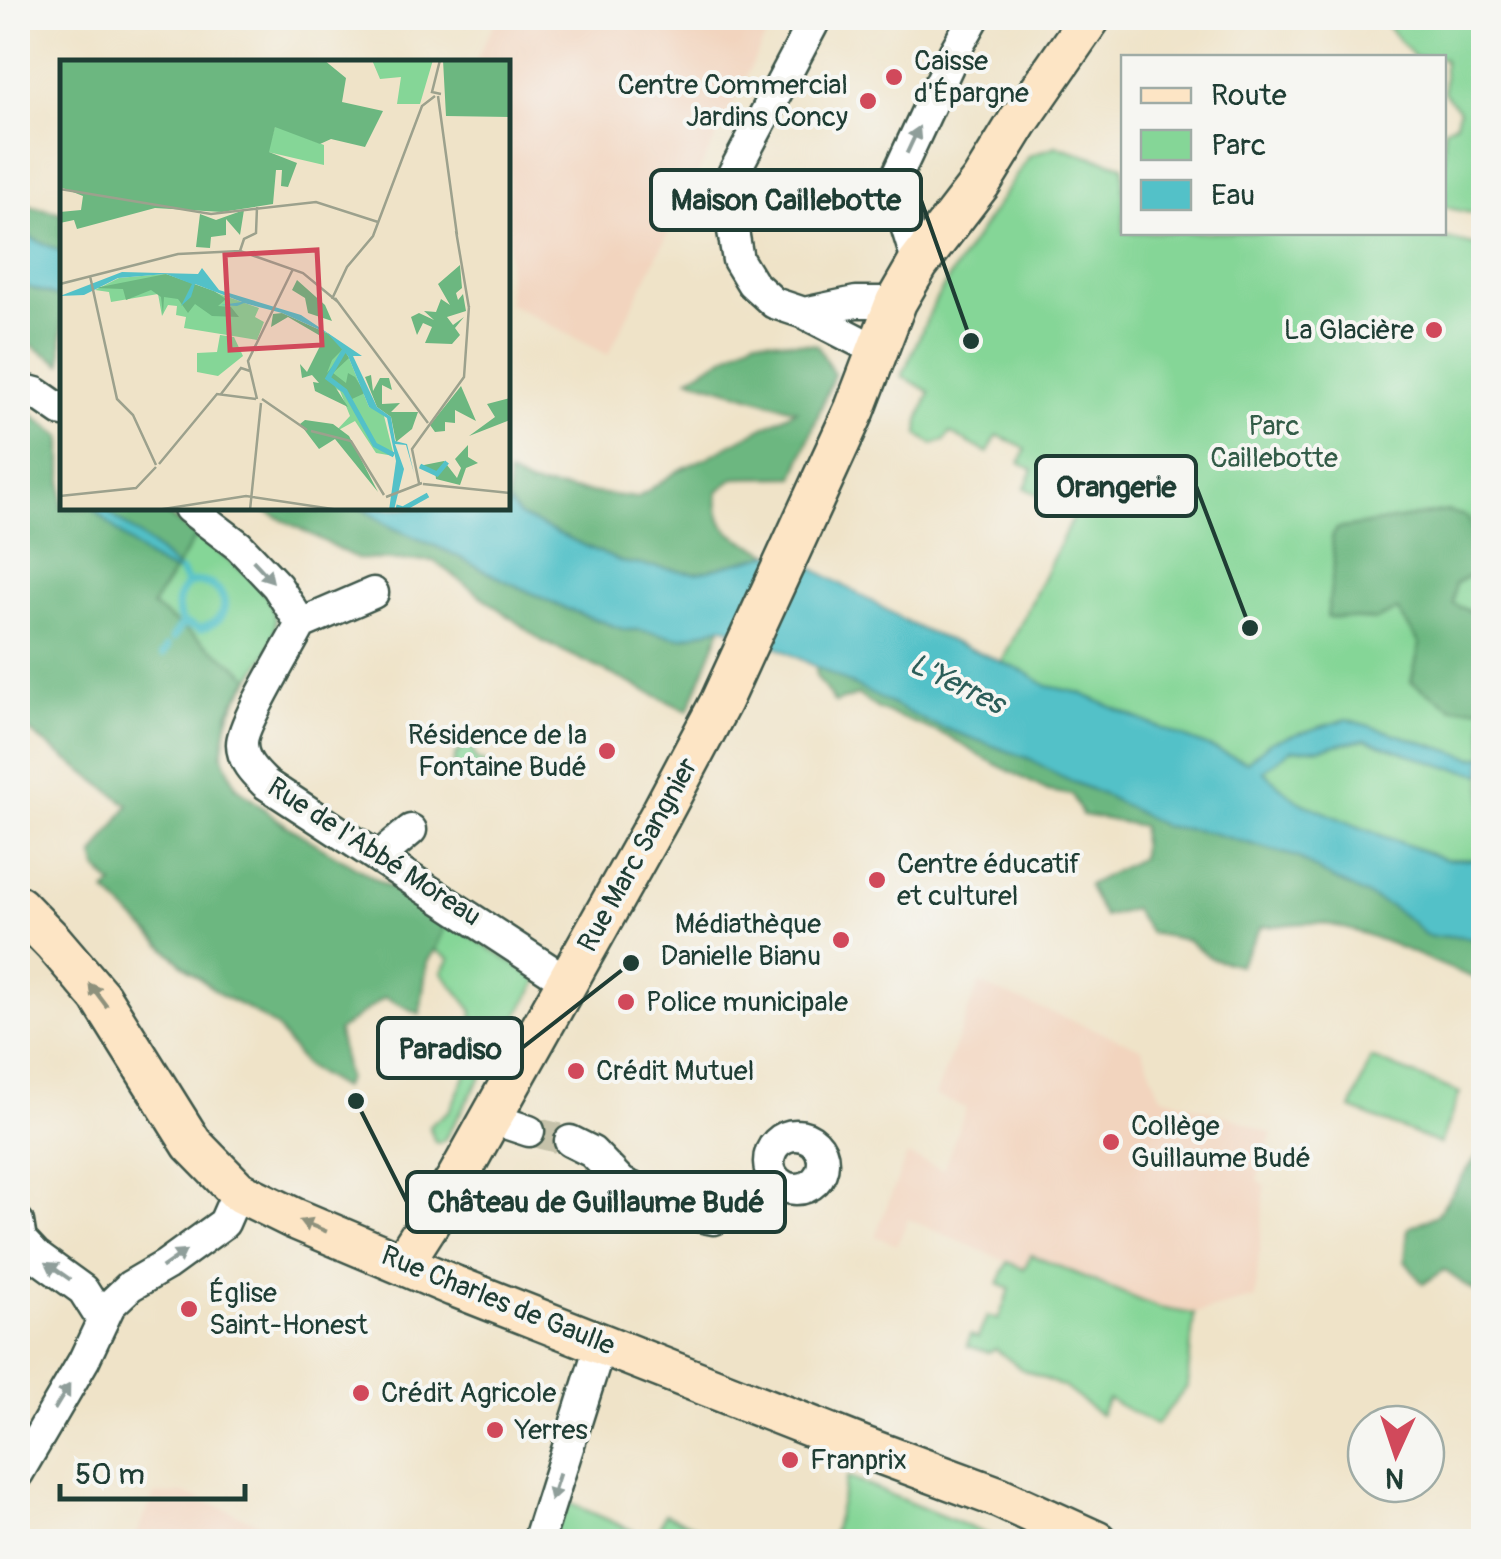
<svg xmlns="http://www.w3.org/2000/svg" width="1501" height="1559" font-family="Pangolin,sans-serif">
<rect width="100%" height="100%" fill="#f6f6f2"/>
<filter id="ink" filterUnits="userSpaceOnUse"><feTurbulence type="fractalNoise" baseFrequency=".01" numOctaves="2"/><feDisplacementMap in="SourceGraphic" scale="20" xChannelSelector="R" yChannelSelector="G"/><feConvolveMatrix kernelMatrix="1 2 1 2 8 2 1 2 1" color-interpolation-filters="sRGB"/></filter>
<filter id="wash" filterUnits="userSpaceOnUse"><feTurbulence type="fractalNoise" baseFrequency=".0048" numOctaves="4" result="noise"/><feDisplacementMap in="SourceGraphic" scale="40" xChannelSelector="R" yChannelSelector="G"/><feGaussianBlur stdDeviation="2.25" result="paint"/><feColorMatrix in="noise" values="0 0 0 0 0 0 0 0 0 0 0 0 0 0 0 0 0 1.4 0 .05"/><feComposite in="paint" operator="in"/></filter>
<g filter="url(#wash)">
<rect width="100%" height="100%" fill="#efe3c8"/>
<path fill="#f2d4be" d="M497,18H775L608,355L508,303V62H475Z
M979,984L1142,1048L1160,1095L1239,1120L1272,1134L1257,1180L1265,1187L1255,1298L1194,1314L1159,1308L1032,1255L1024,1269L908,1219L897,1245L875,1236L907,1155L943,1170L966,1108L935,1096Z
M183,1493L215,1505L302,1541H134L154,1495Z"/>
<path fill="#85d697" stroke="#528a66" stroke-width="2.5" d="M1380,18H1483V216L1444,207V129L1456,122L1459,110L1444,92V58L1414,57Z
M1056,146L1123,166L1124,232H1414L1483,247V865L1454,867L1299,805L1051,692L1000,666L1075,513L1025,488L1033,470L1020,463L1026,449L997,435L988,453L950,433L945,441L933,444L918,435L919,420L930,392L902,376L935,301L949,278L1029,156Z
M18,409L34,416L62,437V508H159L251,577C321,645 218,678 223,753C223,762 230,773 233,781C239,792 252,799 261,807C311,845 369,874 423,907C462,930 500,955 539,980L444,1140L438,1143L435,1142L429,1126L450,1110L464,1079L470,1059L473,1011L442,972L450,959L435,950L427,962L190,971L106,892L113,885L98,870L94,855L129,805L18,723Z
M470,743L476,760C484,761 487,763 489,771L485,776L478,779L453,767L456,754Z
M1371,1058L1460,1093L1440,1144L1351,1109Z
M1031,1255L1159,1308L1194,1314L1187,1387L1156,1425L1108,1399L1100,1415L1064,1387L1021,1369L996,1349L988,1352L967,1346L970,1335L978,1338L987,1316L998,1320L1010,1289L998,1284L1008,1262L1024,1269Z
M847,1477L1003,1541H831Z
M563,1500L654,1540L665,1514L696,1527L689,1541L556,1542L549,1538Z"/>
<path fill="#6cb780" stroke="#467a5a" stroke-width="2.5" d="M18,203L62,213V252L18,232Z
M18,284L62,298V364L18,337Z
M756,338L817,345L834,374L794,477L735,478L718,491C714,535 737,536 771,554L696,573L621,562L519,516L508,502V474L529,485L637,498L679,470L706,458L796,410L689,378Z
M18,409L34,416L62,437V508H159L196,536L152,606L227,659L250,677L229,711L222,755L236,787L283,824L447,922L435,950L427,962L420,1014L385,997L338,1031L347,1078L342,1088L305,1066L276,1027L247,1008L222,996L190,971L106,892L113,885L98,870L94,855L129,805L18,723Z
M260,508H311L317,511L319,508H361L393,528L449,552L483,570L559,606L625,630H639L682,638L722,626L688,711L542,641L434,561L358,559Z
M1448,511L1468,517L1483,556V565L1477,572L1455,584L1453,604L1483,617V707L1453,708L1411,682L1420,644L1397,610L1376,620L1327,617L1334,564L1332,537L1337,529Z
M816,655L1483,917V981C1432,964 1384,936 1331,925C1309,920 1283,926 1261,927L1239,965L1211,958L1187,940L1150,933L1133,909L1104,917L1088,885L1141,858L1142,826L1082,815L1072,795L1048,791L982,757L950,737L878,709L858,695L835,703L816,676Z
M1483,1147V1302L1477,1293L1444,1270L1423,1284L1405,1261L1408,1228L1437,1215Z"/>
<path fill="#53c1c8" stroke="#397f7e" stroke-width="2.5" d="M18,232L62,252V298L18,284Z
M508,502L519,516L621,562L696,573L771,554L785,555L809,566L920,629L990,657L1029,674L1047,686L1080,693L1143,721L1247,762L1270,742L1347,719L1473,758L1483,757V774L1447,767L1365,739L1322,748L1291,750L1263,771L1296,800L1354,825L1444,859L1483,860V941L1458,936L1431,937L1424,934L1413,923L1391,907L1323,874L1297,857L1208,832L1163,826L1106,796L1061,777L1030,759L932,724L772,645L722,626L682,638L675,637L639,630H625L559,606L483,570L449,552L393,528L361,508H508Z
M93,508H103L150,544L181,572C150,569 115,528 93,508Z"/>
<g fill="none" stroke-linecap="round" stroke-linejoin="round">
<path stroke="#53c1c8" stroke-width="8" d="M183,623L200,629C245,615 220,573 187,584
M173,638L183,623C174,609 177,597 187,584L181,572
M163,654L167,647"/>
</g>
</g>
<g filter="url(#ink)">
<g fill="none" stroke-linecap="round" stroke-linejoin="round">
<path stroke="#c5c2aa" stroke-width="30" stroke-dasharray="30 15" stroke-linecap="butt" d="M529,1131L570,1141"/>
<defs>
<path id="street" d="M816,18L733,174L731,219L738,260L752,283L774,303L804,313L876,350
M918,264L893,184L955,51L974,18
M804,313L856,302H896
M18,388L36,393L62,411
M189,508L239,546L277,586L301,624C290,646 241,725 242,744C242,761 255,773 266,784L568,982
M301,624L373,593
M379,857L411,830
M490,1118L529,1131
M769 1162a27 27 0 1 1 54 0a27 27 0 1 1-54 0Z
M570,1141L592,1152L622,1183L699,1216L714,1219L729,1213L754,1197L773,1178
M18,1222L21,1240L36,1256L83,1290L102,1320
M18,1473L84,1360L110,1305L130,1286L166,1265L224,1223L238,1191
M538,1542L601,1343"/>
<path id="secondary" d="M18,906L53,942L100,997L192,1144L238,1191L293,1218L454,1286L863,1447L998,1497L1097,1542
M403,1263L458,1177L660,816L721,701L855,409L896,302L918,264L981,182L1018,122L1090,18"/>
</defs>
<use href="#street" stroke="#3e564a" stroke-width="35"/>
<use href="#secondary" stroke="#3e564a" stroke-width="45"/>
<use href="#street" stroke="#fff" stroke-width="30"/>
<use href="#secondary" stroke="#fde5c5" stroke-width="40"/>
</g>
<defs><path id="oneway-solid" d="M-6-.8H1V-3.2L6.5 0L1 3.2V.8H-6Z" transform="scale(2.5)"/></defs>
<g fill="#8f9e9a">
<use href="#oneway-solid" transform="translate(913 140) rotate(-65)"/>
<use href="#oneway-solid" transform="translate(263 571) rotate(47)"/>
<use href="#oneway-solid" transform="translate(174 1259) rotate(-35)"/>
<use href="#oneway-solid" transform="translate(58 1271) rotate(-145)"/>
<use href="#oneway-solid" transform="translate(62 1397) rotate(-59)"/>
<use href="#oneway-solid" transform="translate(555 1487) rotate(108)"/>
</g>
<g fill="#8e917c">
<use href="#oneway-solid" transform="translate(98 995) rotate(-127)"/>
<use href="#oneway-solid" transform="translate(313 1226) rotate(-158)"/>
</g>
</g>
<g fill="#d1495b" stroke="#f6f6f2" stroke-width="4">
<circle cx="894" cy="77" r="10"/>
<circle cx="868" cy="101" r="10"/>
<circle cx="1434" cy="330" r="10"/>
<circle cx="607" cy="751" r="10"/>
<circle cx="877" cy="880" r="10"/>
<circle cx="841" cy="940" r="10"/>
<circle cx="626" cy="1002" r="10"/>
<circle cx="576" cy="1071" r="10"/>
<circle cx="1111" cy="1142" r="10"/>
<circle cx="189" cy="1309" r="10"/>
<circle cx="361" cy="1393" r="10"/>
<circle cx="495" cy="1430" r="10"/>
<circle cx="790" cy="1460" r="10"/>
</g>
<g text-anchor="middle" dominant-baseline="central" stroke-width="8" stroke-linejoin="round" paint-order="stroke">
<g font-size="28" fill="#1f3d34" stroke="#f6f6f2" text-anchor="start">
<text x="914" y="61">Caisse<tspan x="914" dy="32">d'Épargne</tspan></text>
<text x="848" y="85" text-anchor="end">Centre Commercial<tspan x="848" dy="32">Jardins Concy</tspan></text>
<text x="1414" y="330" text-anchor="end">La Glacière</text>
<text x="587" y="735" text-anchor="end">Résidence de la<tspan x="587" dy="32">Fontaine Budé</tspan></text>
<text x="897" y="864">Centre éducatif<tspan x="897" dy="32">et culturel</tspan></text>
<text x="821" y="924" text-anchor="end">Médiathèque<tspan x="821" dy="32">Danielle Bianu</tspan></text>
<text x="646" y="1002">Police municipale</text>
<text x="596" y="1071">Crédit Mutuel</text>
<text x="1131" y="1126">Collège<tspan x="1131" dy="32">Guillaume Budé</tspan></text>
<text x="209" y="1293">Église<tspan x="209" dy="32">Saint-Honest</tspan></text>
<text x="381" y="1393">Crédit Agricole</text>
<text x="515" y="1430">Yerres</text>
<text x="810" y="1460">Franprix</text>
</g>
<g font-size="28" fill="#335c48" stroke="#f6f6f2">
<text x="1274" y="426">Parc<tspan x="1274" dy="32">Caillebotte</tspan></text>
</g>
<g font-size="28" fill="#1f3d34" stroke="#f6f6f2">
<text transform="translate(374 852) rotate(33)">Rue de l'Abbé Moreau</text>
<text transform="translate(638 855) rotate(-61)">Rue Marc Sangnier</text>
<text transform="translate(498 1301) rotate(22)">Rue Charles de Gaulle</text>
</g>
<g font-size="30" font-style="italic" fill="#2c5e59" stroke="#f6f6f2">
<text transform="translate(957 684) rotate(26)">L'Yerres</text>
</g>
</g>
<g transform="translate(60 60)">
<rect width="450" height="450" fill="#efe3c8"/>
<path d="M312,0H373L360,44H337L341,17L320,19ZM215,66L264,85V105L208,92ZM104,214L199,248L195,257L204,262L197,280L124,268L126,257L116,255L117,246L108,245L102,256L98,234L51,242L49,232L35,230L59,218ZM160,275L174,277L183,296L158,316L137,312V293L157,292ZM269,277L288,296L309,347L323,352L334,396L316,393L295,361L275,372L290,356L280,331L264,322Z" fill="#85d697"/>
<path d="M0,0H264L286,18L282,42L323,51L305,87L271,79L260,84L215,67L209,92L237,103L228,127L221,126L222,110H216L213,144L162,152L95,148L17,169L14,160L0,163V152L21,150L23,136L0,127ZM383,0H450V57L386,56ZM184,150L180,175L166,159V175L151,177L150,188L136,187L140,154L156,160ZM400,205L402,228L396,233L398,240L403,234L406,251L387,257L393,265L404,257L395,268L400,275L392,284L365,283L372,267L363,263L357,275L351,257L359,253L374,260L364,251L376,252L381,239L390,245L378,224ZM106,214L154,231L166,239L158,246L171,247L179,257L152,256L135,244L128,253L118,239L104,237L103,255L101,237L91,230L66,240L63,229L35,228ZM237,220L265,245L272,261L248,253L245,238L232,230ZM222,253L269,274L283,289L272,300L267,313L285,291L289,298L273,313L286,323L288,313L295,317L305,333L292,339L274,325L288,347L255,331L253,322L259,323L252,315L242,318L240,304L247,312L264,278L228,257L211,267L213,254ZM311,315L313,331L320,318H329L332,330L322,325V344L340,343L331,352H358L352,369L336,382L331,357L317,347L305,317ZM401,326L416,361L395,350V363L385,362V371L375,372L370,365ZM450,338V360L409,376L435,357L427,344ZM245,360L273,364L289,376L318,432L275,379L259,389L240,364ZM408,385V397L418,403L406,408L400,425L376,419L375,411L359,406L384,401L397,418L401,408L395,399Z" fill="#6cb780"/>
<path d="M142,208L159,230L241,255L302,296H293L317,347L331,357L335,381L347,384L354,413L346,385L335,384L344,409L334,450H329L336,401L327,358L309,347L288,296L267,273L222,253L184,243L177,246L161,245L182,242L135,224L131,237L121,246L132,224L106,214L58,218L24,235L0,236L62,212L138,214Z" fill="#53c1c8"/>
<path fill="none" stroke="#53c1c8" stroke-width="5" d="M285,289L268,318L285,331L315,385L334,395M360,406L377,414L387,402M336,447L343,449L368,435"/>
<path fill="none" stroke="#9ca18d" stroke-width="2.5" d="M380,0L372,32L381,34M378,36L397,175M0,129L151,154L256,142L318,162M396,171L409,248M180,191L184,179L196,173L197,147M30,216L57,339L73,355L96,405M0,224L118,194L180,191L243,213L278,242M275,238L368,363M272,239L287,207L313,176L362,46L375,36M161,334L181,308L190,311M197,339L188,301L233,209M202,339L247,370M251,371L291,381L324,435M99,404L157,334L196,339M359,423L352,389L404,317L409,246M363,424L450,433M0,436L76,428L96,407M326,437L362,423M97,450L186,436L279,450M190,450L201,343"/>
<path fill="#d1495b" fill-opacity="0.15" stroke="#d1495b" stroke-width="5" d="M257,190L262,285L170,290L165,195Z"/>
<rect width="450" height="450" fill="none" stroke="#1f3d34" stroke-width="5"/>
</g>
<path fill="none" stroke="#1f3d34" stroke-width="4" d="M971 341L921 200M1250 628L1196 486M631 963L522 1048M356 1101L407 1202"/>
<g fill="#1f3d34" stroke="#f6f6f2" stroke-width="4">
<circle cx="971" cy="341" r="10"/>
<circle cx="1250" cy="628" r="10"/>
<circle cx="631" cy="963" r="10"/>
<circle cx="356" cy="1101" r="10"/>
</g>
<g fill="#f6f6f2" stroke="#1f3d34" stroke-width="4">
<rect x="651" y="170" width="270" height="60" rx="10"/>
<rect x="1036" y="456" width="160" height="60" rx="10"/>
<rect x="378" y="1018" width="144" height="60" rx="10"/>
<rect x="407" y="1172" width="378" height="60" rx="10"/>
</g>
<g font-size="30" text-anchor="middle" font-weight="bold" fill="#1f3d34">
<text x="786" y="210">Maison Caillebotte</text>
<text x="1116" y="497">Orangerie</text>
<text x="450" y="1059">Paradiso</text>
<text x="596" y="1212">Château de Guillaume Budé</text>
</g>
<rect width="1501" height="1559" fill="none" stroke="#f6f6f2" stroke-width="60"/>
<rect x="1121" y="55" width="325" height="180" fill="#f6f6f2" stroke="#a0aca6" stroke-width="2.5"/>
<rect x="1141" y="88" width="50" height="15" fill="#fde5c5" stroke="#a0aca6" stroke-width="2.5"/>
<text x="1211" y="105" font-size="30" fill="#1f3d34">Route</text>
<rect x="1141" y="130" width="50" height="30" fill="#85d697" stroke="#a0aca6" stroke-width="2.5"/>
<text x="1211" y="155" font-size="30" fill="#1f3d34">Parc</text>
<rect x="1141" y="180" width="50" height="30" fill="#53c1c8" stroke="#a0aca6" stroke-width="2.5"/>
<text x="1211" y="205" font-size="30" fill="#1f3d34">Eau</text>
<g transform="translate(1396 1454) rotate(183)"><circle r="48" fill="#f6f6f2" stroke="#a0aca6" stroke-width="2.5"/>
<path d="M0-8L18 38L0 25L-18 38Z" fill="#d1495b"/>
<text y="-15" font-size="28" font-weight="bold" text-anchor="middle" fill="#1f3d34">N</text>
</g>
<path d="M60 1484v15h185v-15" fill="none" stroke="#1f3d34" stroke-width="5"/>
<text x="75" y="1484" font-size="30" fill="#1f3d34" stroke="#f6f6f2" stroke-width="8" paint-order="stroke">50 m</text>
</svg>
